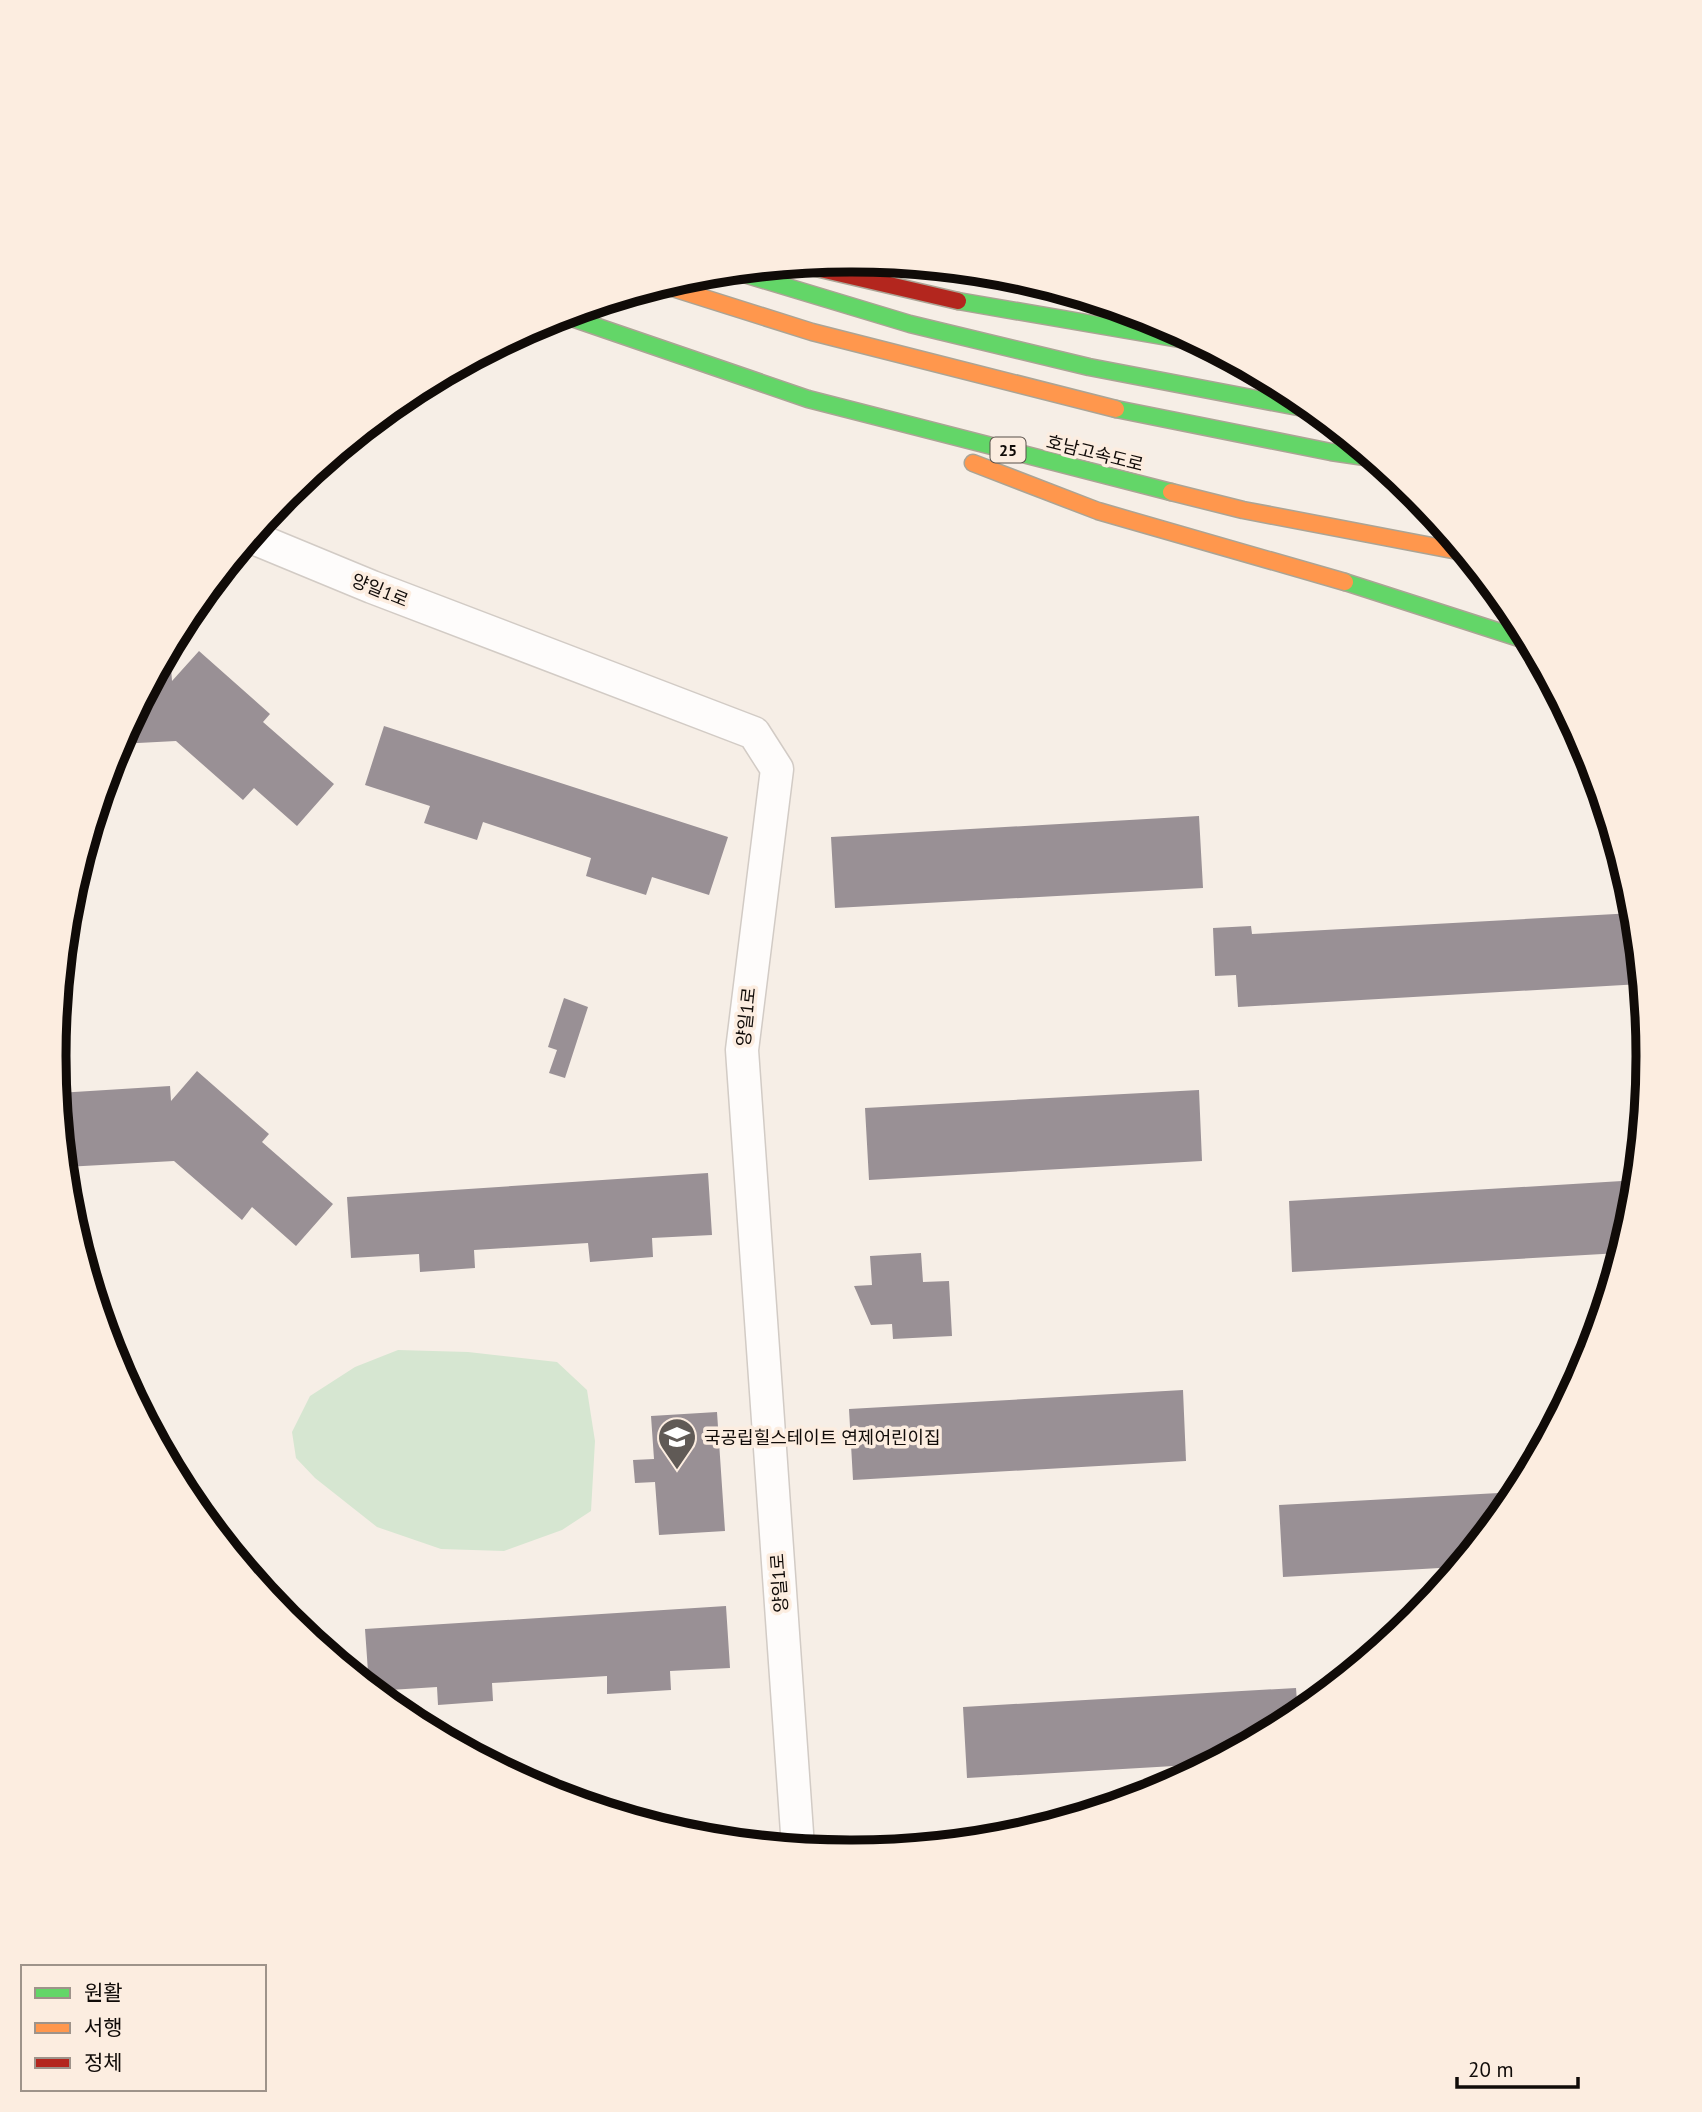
<svg xmlns="http://www.w3.org/2000/svg" width="1702" height="2112" font-family="'PT Sans','Noto Sans KR',sans-serif">
<rect width="100%" height="100%" fill="#f6eee6"/>
<path fill="#d6e6d1" d="M873,261L1007,275L1106,305L1083,300Z
M398,1350L468,1352L557,1362L587,1390L595,1441L591,1511L562,1530L504,1551L441,1549L377,1527L315,1478L296,1458L292,1432L310,1396L355,1367Z"/>
<path fill="#999095" d="M199,651L270,714L263,722L334,784L297,826L254,788L243,800L176,741L119,744L160,667H171L172,681Z
M384,726L728,837L709,895L652,877L646,895L586,876L591,858L483,822L477,840L424,823L430,806L365,785Z
M1199,816L1203,888L835,908L831,837Z
M1634,913L1641,984L1238,1007L1236,975L1215,976L1213,928L1251,926L1252,934Z
M564,998L588,1007L565,1078L549,1073L557,1050L548,1047Z
M197,1071L269,1134L262,1142L333,1204L296,1246L252,1207L242,1220L174,1161L65,1167L58,1093L170,1086L171,1101Z
M1199,1090L1202,1161L869,1180L865,1108Z
M708,1173L712,1235L652,1238L653,1257L590,1262L588,1243L474,1250L475,1268L420,1272L419,1254L351,1258L347,1197Z
M1622,1181L1625,1236L1620,1253L1292,1272L1289,1201Z
M921,1253L923,1282L949,1281L952,1336L893,1339L892,1324L871,1325L854,1286L872,1285L870,1256Z
M1183,1390L1186,1461L853,1480L849,1409Z
M717,1412L725,1531L659,1535L655,1482L635,1483L633,1460L654,1459L651,1416Z
M1517,1492L1457,1567L1283,1577L1279,1505Z
M726,1606L730,1668L670,1671L671,1690L607,1694V1676L492,1683L493,1701L438,1705L437,1687L374,1691L369,1686L365,1629Z
M1296,1688L1298,1715L1208,1764L967,1778L963,1707Z"/>
<g fill="none" stroke-linecap="round" stroke-linejoin="round">
<defs>
<path id="street" d="M251,537L372,587L754,733L777,769L742,1050L798,1847"/>
<path id="fast" d="M734,271L910,324L1089,367L1314,410
M958,301L1197,342
M563,315L808,399L1171,492
M1116,409L1331,452L1372,458
M1345,582L1528,641"/>
<path id="slow" d="M663,285L812,332L1116,409
M973,463L1098,511L1345,582
M1171,492L1243,510L1463,552"/>
<path id="jam" d="M799,264L958,301"/>
</defs>
<use href="#street" stroke="#d2cbc5" stroke-width="35"/>
<use href="#fast" stroke="#aba495" stroke-width="19"/>
<use href="#slow" stroke="#aba495" stroke-width="19"/>
<use href="#jam" stroke="#aba495" stroke-width="19"/>
<use href="#street" stroke="#fefcfb" stroke-width="32"/>
<use href="#fast" stroke="#63d668" stroke-width="16"/>
<use href="#slow" stroke="#ff974d" stroke-width="16"/>
<use href="#jam" stroke="#b3261e" stroke-width="16"/>
</g>
<defs>
<symbol id="school-pin" viewBox="-11 -11 22 30"><path d="M0 17L-7.5 6A9.5 9.5 0 1 1 7.5 6Z" fill="#605a56" stroke="#fcede0"/><path d="M0-5L7-2L0 1L-7-2ZM-4 1L0 2.5L4 1V4Q0 6-4 4Z" fill="#fff"/></symbol>
</defs>
<g fill-rule="evenodd">
<use href="#school-pin" x="655" y="1415" width="44" height="60"/>
</g>
<g text-anchor="middle" dominant-baseline="central" stroke-width="7" stroke-linejoin="round" paint-order="stroke">
<rect fill="#fcede0" stroke="#574f49" stroke-width="2" x="990.5" y="437.5" width="35" height="25" rx="5"/>
<g font-size="16" font-weight="bold" fill="#100b08">
<text x="1008" y="450">25</text>
</g>
<g font-size="18" fill="#100b08" stroke="#fcede0">
<text transform="translate(1095 453) rotate(14)">호남고속도로</text>
<text transform="translate(380 590) rotate(22)">양일1로</text>
<text transform="translate(746 1017) rotate(-84)">양일1로</text>
<text transform="translate(779 1583) rotate(-94)">양일1로</text>
</g>
<g font-size="18" fill="#100b08" stroke="#fcede0" text-anchor="start">
<text x="704" y="1437">국공립힐스테이트 연제어린이집</text>
</g>
</g>
<path d="M0 0H1702V2112H0ZM850 272H852A784 784 0 0 1 1636 1056V1056A784 784 0 0 1 852 1840H850A784 784 0 0 1 66 1056V1056A784 784 0 0 1 850 272Z" fill="#fcede0" fill-rule="evenodd"/>
<path fill="none" stroke="#100b08" stroke-width="9" d="M850 272H852A784 784 0 0 1 1636 1056V1056A784 784 0 0 1 852 1840H850A784 784 0 0 1 66 1056V1056A784 784 0 0 1 850 272Z"/>
<rect x="21" y="1965" width="245" height="126" fill="#fcede0" stroke="#9e938a" stroke-width="2"/>
<rect x="35" y="1988" width="35" height="10" fill="#63d668" stroke="#9e938a" stroke-width="2"/>
<text x="84" y="2000" font-size="21" fill="#100b08">원활</text>
<rect x="35" y="2023" width="35" height="10" fill="#ff974d" stroke="#9e938a" stroke-width="2"/>
<text x="84" y="2035" font-size="21" fill="#100b08">서행</text>
<rect x="35" y="2058" width="35" height="10" fill="#b3261e" stroke="#9e938a" stroke-width="2"/>
<text x="84" y="2070" font-size="21" fill="#100b08">정체</text>
<path d="M1457 2077v10h121v-10" fill="none" stroke="#100b08" stroke-width="3.5"/>
<text x="1468" y="2077" font-size="21" fill="#100b08" stroke="#fcede0" stroke-width="5" paint-order="stroke">20 m</text>
</svg>
